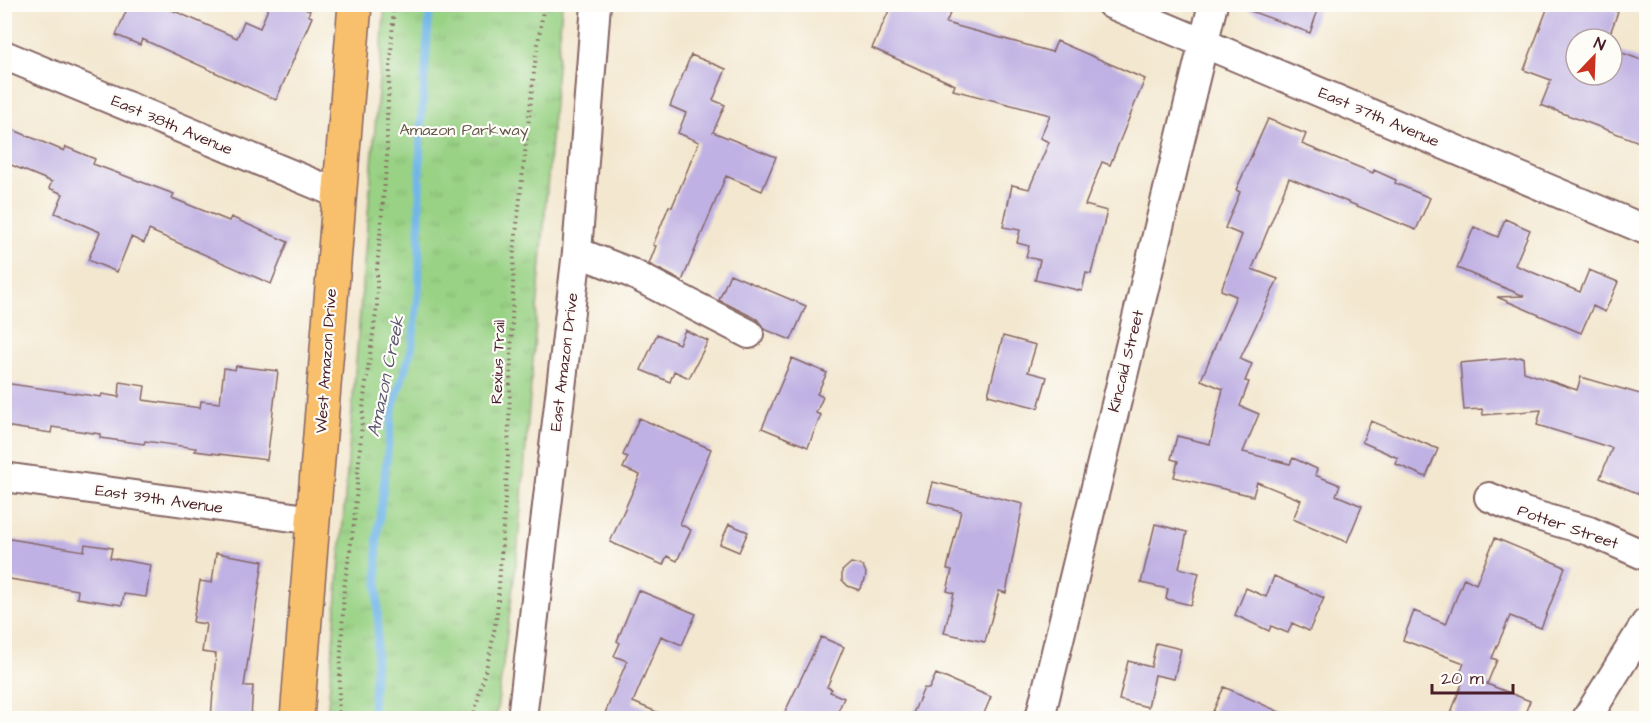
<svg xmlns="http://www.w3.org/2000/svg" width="1651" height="723" font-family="'Architects Daughter',sans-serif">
<defs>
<pattern id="grass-tufts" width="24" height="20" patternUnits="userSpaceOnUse" patternTransform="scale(1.5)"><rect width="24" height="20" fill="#99d285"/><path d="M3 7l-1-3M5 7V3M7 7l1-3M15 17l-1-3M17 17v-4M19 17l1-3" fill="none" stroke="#85b473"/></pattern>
</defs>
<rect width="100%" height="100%" fill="#fdfcf7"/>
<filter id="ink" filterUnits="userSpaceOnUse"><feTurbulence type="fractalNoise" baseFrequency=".0167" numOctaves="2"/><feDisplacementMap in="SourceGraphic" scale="12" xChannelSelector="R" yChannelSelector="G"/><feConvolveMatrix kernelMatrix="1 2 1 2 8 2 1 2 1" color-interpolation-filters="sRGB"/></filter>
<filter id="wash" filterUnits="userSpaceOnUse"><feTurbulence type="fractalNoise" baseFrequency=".008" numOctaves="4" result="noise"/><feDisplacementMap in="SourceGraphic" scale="24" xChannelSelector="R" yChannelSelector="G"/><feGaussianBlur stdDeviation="1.35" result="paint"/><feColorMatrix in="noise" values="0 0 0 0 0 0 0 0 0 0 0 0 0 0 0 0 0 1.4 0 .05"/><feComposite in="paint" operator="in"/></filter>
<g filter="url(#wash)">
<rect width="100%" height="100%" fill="#f3e7cf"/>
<path fill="url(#grass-tufts)" stroke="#727858" stroke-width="1.5" d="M385,5H562L517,556L496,718H327Z"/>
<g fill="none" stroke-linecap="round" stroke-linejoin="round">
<path stroke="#72b6e8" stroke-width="8" d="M372,718L378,627L377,539L393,407L412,347L419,289L420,139L430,4"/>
</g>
<g id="blocks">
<path fill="#bfb1e3" d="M129,4H158L237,38L244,21L260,28L270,4H293L310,11L308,15L312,17L276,100L142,39L140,45L116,35Z
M892,4H954L946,23L1052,52L1057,41L1145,79L1110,165L1102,162L1085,205L1107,211L1091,274L1086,273L1082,291L1035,280L1040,260L1026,257L1029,246L1017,243L1020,230L1003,227L1012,185L1029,189L1049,142L1040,138L1050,115L953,90L955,85L872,48Z
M1241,4H1320L1310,33L1240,7Z
M1549,4H1601L1618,12L1608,39H1576V75H1612V42L1617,44L1614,50L1647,62V145L1541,105L1551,80L1524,70Z
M691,55L726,69L713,100L725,105L713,132L776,157L762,191L726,176L682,281L649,264L656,246L653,245L669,206L672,207L699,142L678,133L686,113L670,106Z
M1268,119L1306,134L1302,144L1373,173L1374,170L1396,180L1395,183L1430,198L1416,230L1289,178L1252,269L1278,279L1240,359L1252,364L1245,381L1249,382L1240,406L1259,414L1243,452L1290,464L1293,458L1317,469L1315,475L1340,485L1336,495L1362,506L1347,542L1293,519L1301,500L1257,482L1253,496L1174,477L1178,461L1171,459L1177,436L1210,444L1223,389L1201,380L1236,296L1221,290L1242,235L1225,228L1240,192L1236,190Z
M4,126L64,151L66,147L95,159L93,164L174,194L172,198L229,221L231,217L288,242L271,284L149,230L144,243L131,237L117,272L88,260L100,232L55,213L63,194L49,188L52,182L4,162Z
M1505,219L1530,230L1515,265L1580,292L1589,270L1618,282L1605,312L1593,306L1581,333L1497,297L1524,296L1457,268L1474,227L1498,237Z
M730,274L806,306L791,340L764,329L757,319L719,300Z
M685,330L708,341L689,378L674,371L670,382L641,370L657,334L679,344Z
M1003,336L1036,345L1028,372L1047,377L1038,408L988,395Z
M1523,357L1524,372L1577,390L1581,377L1647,396V497L1600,478L1612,448L1537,425L1541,410L1483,415L1482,409L1464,410L1460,363Z
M792,358L827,373L817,394L823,397L816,413L821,415L808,447L762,428Z
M236,366L278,371L267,460L195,451L196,448L145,441L144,444L100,438V434L52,427L51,433L4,426V383L101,397L102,394L119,397L120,382L145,386L143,400L200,408L201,401L220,403L224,368L235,370Z
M639,418L711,449L680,524L691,530L677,561L667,556L663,565L610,542L640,475L623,468L628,457L623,455Z
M1371,421L1438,449L1426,477L1396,464L1398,458L1362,442Z
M933,482L1023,504L1006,593L999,591L985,642L944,633L954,593L947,591L952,570L947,569L961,511L928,502Z
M729,524L748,532L739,552L720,544Z
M1155,524L1187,532L1179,568L1199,573L1191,605L1166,599L1168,589L1141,583Z
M4,538L84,551L85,544L112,548L110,558L151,565L146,597L124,594L122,605L77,598L78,590L4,578Z
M1495,538L1565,567L1541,628L1510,616L1492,658L1497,660L1487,684L1530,701L1523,718H1449L1463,681L1458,679L1464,663L1403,640L1414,611L1446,624L1464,578L1476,584Z
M216,553L263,561L244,686H253L251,718H211L216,654L202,652L206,624L193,622L200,581L212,583Z
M851,563L863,566L866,573L865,580L859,590L848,586L842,580V571Z
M1274,576L1324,598L1309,631L1292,623L1288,633L1271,626L1269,631L1235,615L1246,588L1266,597Z
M638,590L696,614L682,645L661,636L633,702L671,718H603L627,661L614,656L620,643L617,641Z
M821,637L844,647L827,687L832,689L830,692L844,698L835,718H782Z
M1156,643L1181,649L1174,679L1155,675L1148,707L1119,700L1128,661L1151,667Z
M936,674L991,697L982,718H911L924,688L929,689Z
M1224,687L1293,718H1210Z"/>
</g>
</g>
<g filter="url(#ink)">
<use href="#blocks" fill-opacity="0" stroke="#856564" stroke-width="1.5"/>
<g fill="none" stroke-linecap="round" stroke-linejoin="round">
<defs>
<path id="minor" d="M1111,4L1646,230
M4,55L339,194
M577,252L631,273L749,334
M4,477L314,520
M1489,497L1524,512L1589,531L1646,556
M522,718L577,252L596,4
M1040,718L1213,4
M1587,718L1646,623"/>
<path id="major" d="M297,718L355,4"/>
</defs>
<use href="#minor" stroke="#856564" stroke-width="32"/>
<use href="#major" stroke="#856564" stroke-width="36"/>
<path stroke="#856564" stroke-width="4" stroke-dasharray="1.5 4.5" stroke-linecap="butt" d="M338,718L344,588L354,524L364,397L377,306V269L387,157V118L394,4
M473,718L491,649L497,614L508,456L514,252L535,63L544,4"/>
<use href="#minor" stroke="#fff" stroke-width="28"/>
<use href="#major" stroke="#f8bf6c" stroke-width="33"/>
</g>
</g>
<g text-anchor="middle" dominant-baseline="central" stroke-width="4.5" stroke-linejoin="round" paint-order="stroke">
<g font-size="16" fill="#4a1f2b" stroke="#fdfcf7">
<text transform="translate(1379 117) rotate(23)">East 37th Avenue</text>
<text transform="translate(172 125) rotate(23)">East 38th Avenue</text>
<text transform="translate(326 361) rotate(-86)">West Amazon Drive</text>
<text transform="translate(1126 361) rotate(-76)">Kincaid Street</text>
<text transform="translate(498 362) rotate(-88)">Rexius Trail</text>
<text transform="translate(564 362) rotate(-83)">East Amazon Drive</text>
<text transform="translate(159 499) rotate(8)">East 39th Avenue</text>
<text transform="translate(1568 527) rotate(19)">Potter Street</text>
</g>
<g font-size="16" fill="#625546" stroke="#fdfcf7">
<text x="464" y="130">Amazon Parkway</text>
</g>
<g font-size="18" font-style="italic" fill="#58546d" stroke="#fdfcf7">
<text transform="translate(386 376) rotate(-78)">Amazon Creek</text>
</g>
</g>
<rect width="1651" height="723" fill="none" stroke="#fdfcf7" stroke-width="24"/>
<g transform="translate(1594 57) rotate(23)"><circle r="28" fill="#fdfcf7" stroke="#b5a4a5" stroke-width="1.5"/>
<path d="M0-4.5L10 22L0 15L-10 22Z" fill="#c8321e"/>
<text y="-9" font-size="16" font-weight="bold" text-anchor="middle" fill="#4a1f2b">N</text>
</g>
<path d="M1432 684v9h81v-9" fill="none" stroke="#4a1f2b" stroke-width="3"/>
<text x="1441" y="684" font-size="18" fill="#4a1f2b" stroke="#fdfcf7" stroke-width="4.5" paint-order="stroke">20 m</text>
</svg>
